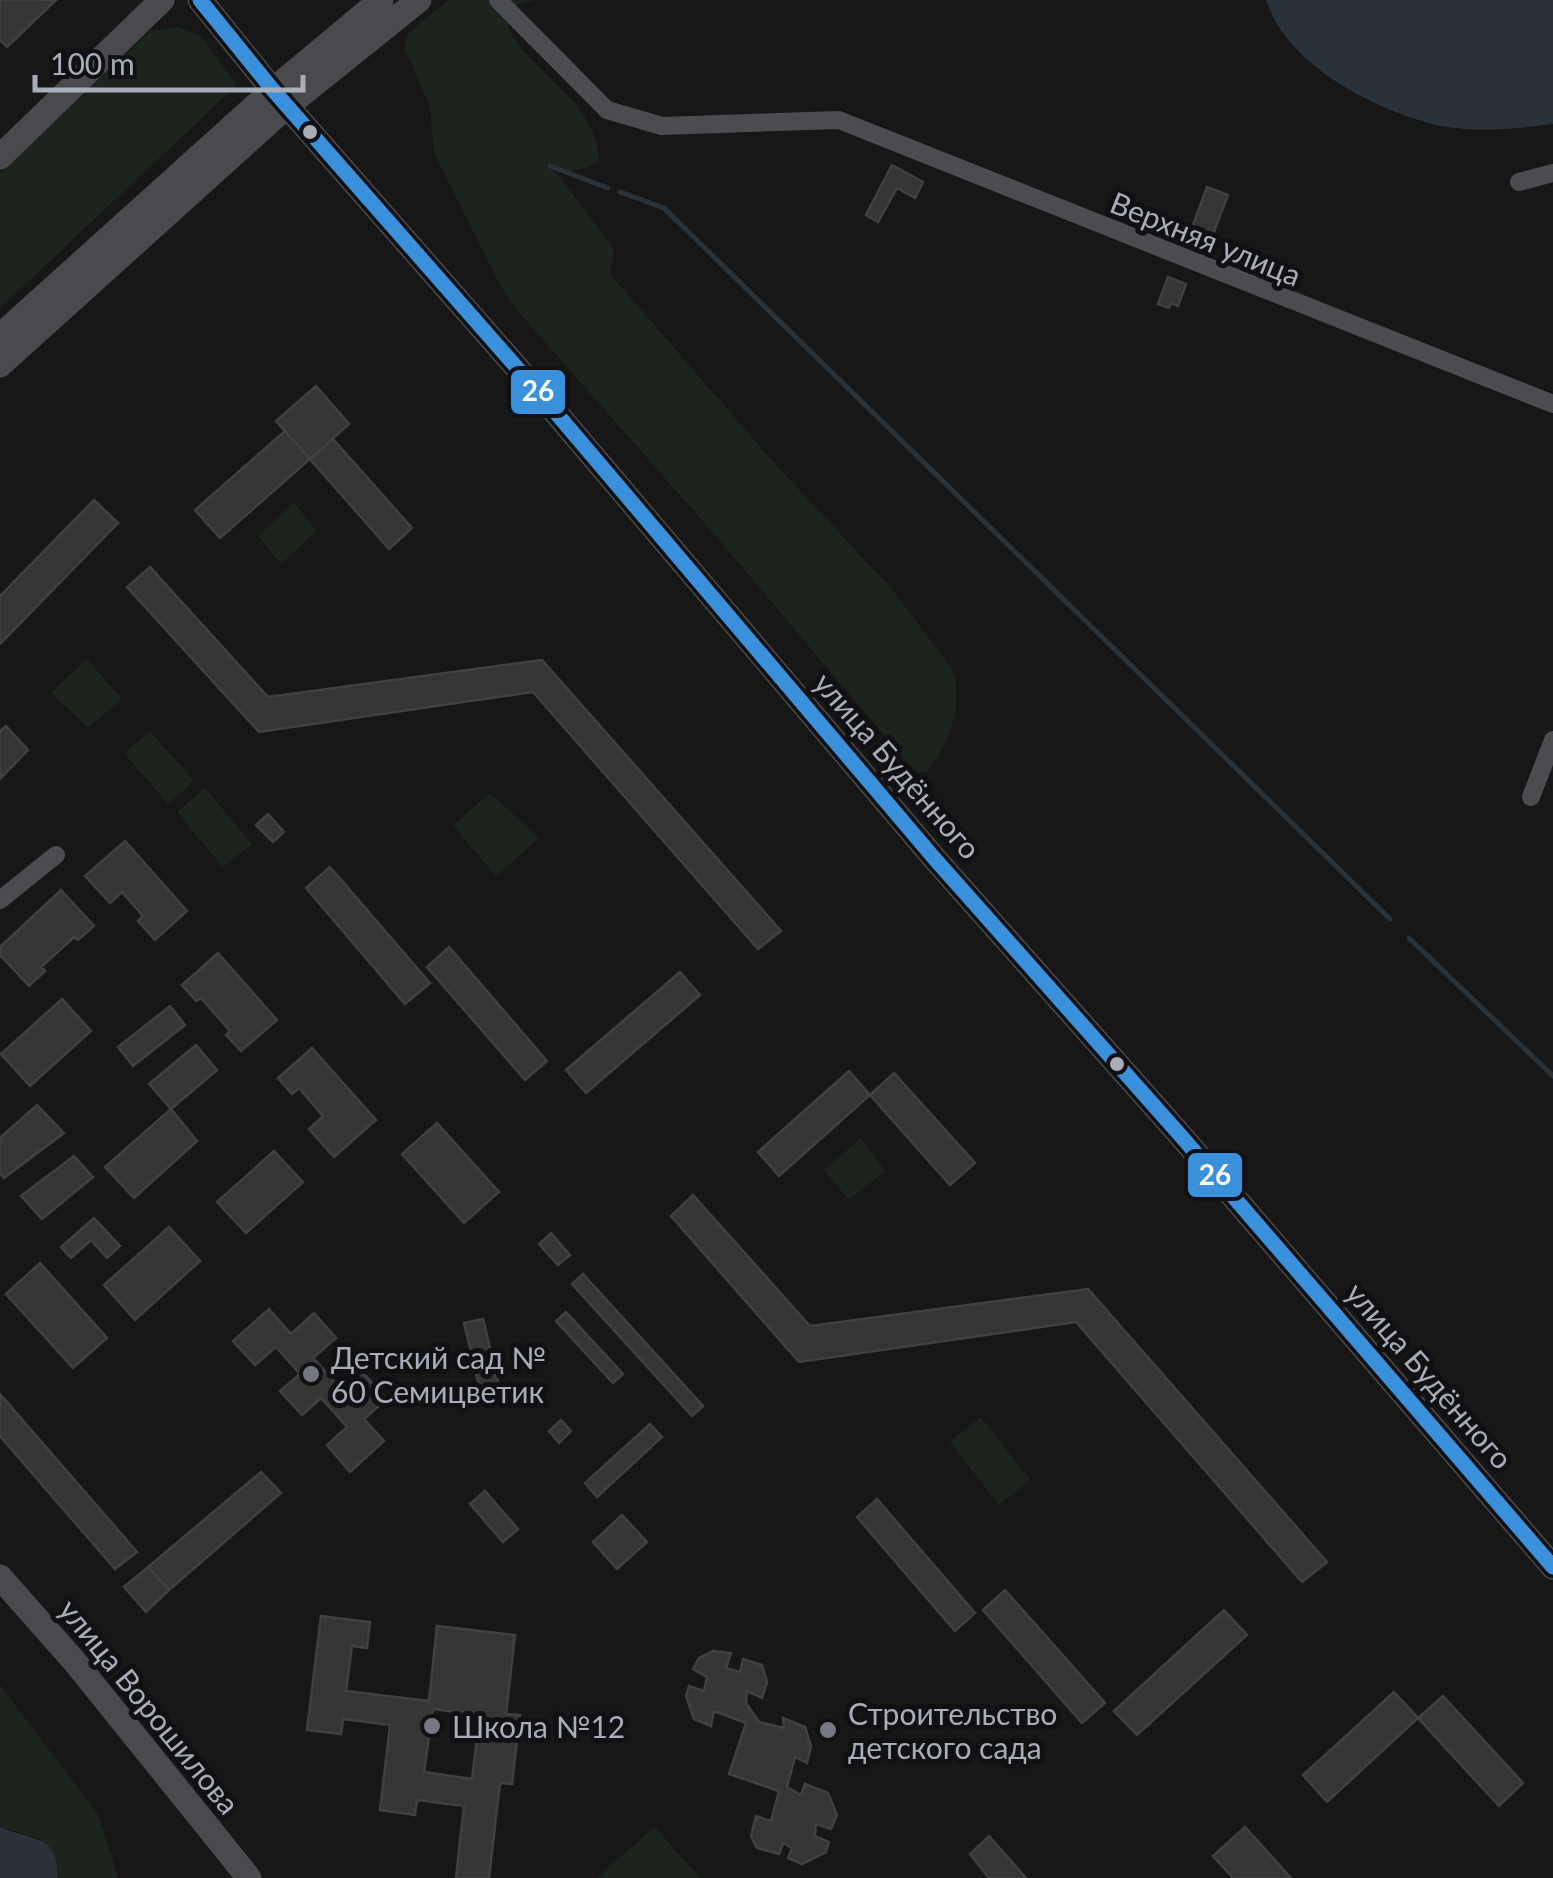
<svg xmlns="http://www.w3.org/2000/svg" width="1553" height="1878" font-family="Lato,sans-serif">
<rect width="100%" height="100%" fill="#171717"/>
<path fill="#1d241e" d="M448,0H534L515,6L508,19L509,29C533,75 597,102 599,160C592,169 563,174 554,170L611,245L614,254L610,274L776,465L891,588L950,666C967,699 948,746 927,772H918L911,767L715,535L515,308L500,285L434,153L430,107L405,49V39L410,32Z
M179,27L201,36L237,85L0,308V174L150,31Z
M294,502L316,531L281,564L258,536Z
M87,659L122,699L88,728L51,693Z
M150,731L194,781L168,804L124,753Z
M205,788L252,844L223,867L177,812Z
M490,793L539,838L496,876L453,825Z
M861,1138L885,1171L849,1200L824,1170Z
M981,1417L1030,1480L999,1505L950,1442Z
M0,1685L99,1816L118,1878H57L58,1868L41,1839L0,1827Z
M655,1827L700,1878H596Z"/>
<path fill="#2a3239" d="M1266,0H1553V124C1513,129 1468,134 1429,123C1369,107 1286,63 1266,0Z
M0,1827C30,1841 60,1833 57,1878H0Z"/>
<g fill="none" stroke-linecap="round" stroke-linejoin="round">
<path stroke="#2a3239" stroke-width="5" d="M550,166L608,188
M620,192L664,208L1390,919
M1409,938L1553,1076"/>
</g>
<path fill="#353536" stroke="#3f4043" stroke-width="2.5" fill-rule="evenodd" d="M0,0H56L7,47L0,40Z
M892,165L923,182L915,198L897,188L878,222L866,215Z
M1207,187L1228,195L1212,237L1191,230Z
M1168,277L1186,284L1178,306L1171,303L1169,308L1158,304Z
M316,386L349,424L310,459L276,421Z
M285,431L310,459L220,538L195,510Z
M333,439L412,528L389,549L310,459Z
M94,500L118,523L0,644V596Z
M150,567L268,697L542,660L781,931L758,949L533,692L259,732L127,587Z
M6,726L28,750L0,779V731Z
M268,814L284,832L273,842L256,825Z
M125,841L187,911L155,940L138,921L143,916L122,892L110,903L85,876Z
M330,867L430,983L405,1004L306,888Z
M61,890L94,926L78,940L74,937L41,967L45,971L29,986L0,955V947Z
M449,947L547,1061L525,1080L427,967Z
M218,953L277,1020L241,1051L226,1035L230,1031L201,998L196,1001L182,985Z
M680,972L700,995L586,1093L566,1070Z
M62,999L91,1031L30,1086L1,1054Z
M170,1006L185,1025L133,1066L118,1047Z
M196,1045L217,1070L171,1109L149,1084Z
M312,1048L376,1120L334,1157L309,1129L323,1116L299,1088L292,1094L278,1078Z
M849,1071L870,1095L779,1176L758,1152Z
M894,1073L975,1163L950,1185L870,1095Z
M37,1105L64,1133L4,1178L0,1173V1138Z
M171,1109L197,1141L134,1198L105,1167Z
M437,1123L499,1192L464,1223L402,1154Z
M274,1151L303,1182L246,1233L217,1202Z
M74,1156L93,1177L42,1219L21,1196Z
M693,1195L810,1326L1088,1289L1327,1562L1302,1582L1076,1322L799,1362L671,1216Z
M94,1218L120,1246L107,1258L91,1240L71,1258L61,1247Z
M169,1227L200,1261L135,1320L104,1285Z
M551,1233L570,1255L558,1265L539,1244Z
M40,1263L107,1338L73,1368L6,1294Z
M583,1274L703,1406L692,1416L572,1284Z
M269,1309L291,1334L314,1313L336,1338L313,1358L344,1392L364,1374L387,1399L364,1419L384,1441L350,1472L327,1445L347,1427L321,1398L302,1415L280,1391L300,1374L276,1347L255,1365L233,1341Z
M566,1312L623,1374L613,1383L556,1321Z
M483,1319L502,1398L483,1402L464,1323Z
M0,1394L137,1552L115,1569L0,1436Z
M561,1420L571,1431L559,1443L549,1431Z
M650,1424L662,1437L597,1497L585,1483Z
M261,1472L281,1493L169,1590L148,1567Z
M485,1491L518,1529L503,1542L470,1504Z
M877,1499L975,1613L955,1631L857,1517Z
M622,1515L647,1542L617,1569L593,1542Z
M148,1567L169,1590L146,1612L124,1587Z
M1005,1590L1105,1703L1082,1723L983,1610Z
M1224,1610L1247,1635L1137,1735L1114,1711Z
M321,1616L370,1622L367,1648L352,1646L346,1691L429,1701L437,1626L515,1635L506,1714L520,1715L512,1784L500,1783L489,1878H456L464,1806L417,1800L415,1815L380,1810L390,1725L343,1719L341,1734L307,1730ZM433,1709L480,1715L472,1779L424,1772Z
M713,1651L731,1653L726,1668L740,1672L743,1659L762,1665L767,1682L762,1698L747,1691L746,1703L759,1722L784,1728L783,1718L805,1727L811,1746L807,1763L795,1757L787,1787L801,1795L805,1784L828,1793L837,1815L831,1829L816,1824L815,1836L829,1842L826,1852L802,1864L788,1858L792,1848L783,1843L779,1854L757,1848L751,1836L756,1816L771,1821L779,1791L729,1774L746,1723L714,1711L711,1726L694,1719L686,1696L689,1686L704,1691L707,1677L693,1669L699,1658Z
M1394,1692L1418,1718L1327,1802L1303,1775Z
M1443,1696L1523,1783L1499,1806L1418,1718Z
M1245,1827L1291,1878H1233L1213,1856Z
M989,1836L1026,1878H989L970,1854Z"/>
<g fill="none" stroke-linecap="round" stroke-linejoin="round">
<path stroke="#4b4c50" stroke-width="18" d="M498,0L607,110L662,126L839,120L1553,404
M1519,182L1553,173
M1531,797L1553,740
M0,900L56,855"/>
<path stroke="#4a4a4e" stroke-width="25" d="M200,0L273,90L540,394L934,858L1181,1136L1553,1567
M0,157L162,0
M0,336L273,90L381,0
M0,365L287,106L419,0
M0,1577L75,1662L249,1878"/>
<defs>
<path id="bus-1" d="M200,0L273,90L540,394L934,858L1181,1136L1553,1567"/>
</defs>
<use href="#bus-1" stroke="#111113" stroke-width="22"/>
<use href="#bus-1" stroke="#3a90db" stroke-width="15"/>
</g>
<g fill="#a8adb8" stroke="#111113" stroke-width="4">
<circle cx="310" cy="132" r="9"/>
<circle cx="1117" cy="1064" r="9"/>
</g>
<g fill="#757880" stroke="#111113" stroke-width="4">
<circle cx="311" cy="1374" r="10"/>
<circle cx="432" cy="1726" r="10"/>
<circle cx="828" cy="1730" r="10"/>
</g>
<g text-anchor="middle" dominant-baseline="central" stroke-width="10" stroke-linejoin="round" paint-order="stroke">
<g font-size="30" fill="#a8adb8" stroke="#111113">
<text transform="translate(1206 238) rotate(22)">Верхняя улица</text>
<text transform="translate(898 765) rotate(49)">улица Будённого</text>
<text transform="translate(1430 1375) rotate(49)">улица Будённого</text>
<text transform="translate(150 1706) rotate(51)">улица Ворошилова</text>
</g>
<g font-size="30" fill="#a8adb8" stroke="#111113" text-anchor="start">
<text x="331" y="1357">Детский сад №<tspan x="331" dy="34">60 Семицветик</tspan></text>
<text x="848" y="1713">Строительство<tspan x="848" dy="34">детского сада</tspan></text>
<text x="452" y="1726">Школа №12</text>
</g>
</g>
<g stroke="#111113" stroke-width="4">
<rect x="509" y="368" width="58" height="48" rx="10" fill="#3a90db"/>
<rect x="1186" y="1151" width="58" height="48" rx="10" fill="#3a90db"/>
</g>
<g font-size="28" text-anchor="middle" font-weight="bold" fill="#fff">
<text x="538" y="401">26</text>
<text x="1215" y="1185">26</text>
</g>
<path d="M35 75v15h268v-15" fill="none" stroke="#a8adb8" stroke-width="5"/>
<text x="50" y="75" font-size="30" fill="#a8adb8" stroke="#111113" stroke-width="8" paint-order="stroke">100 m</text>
</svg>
